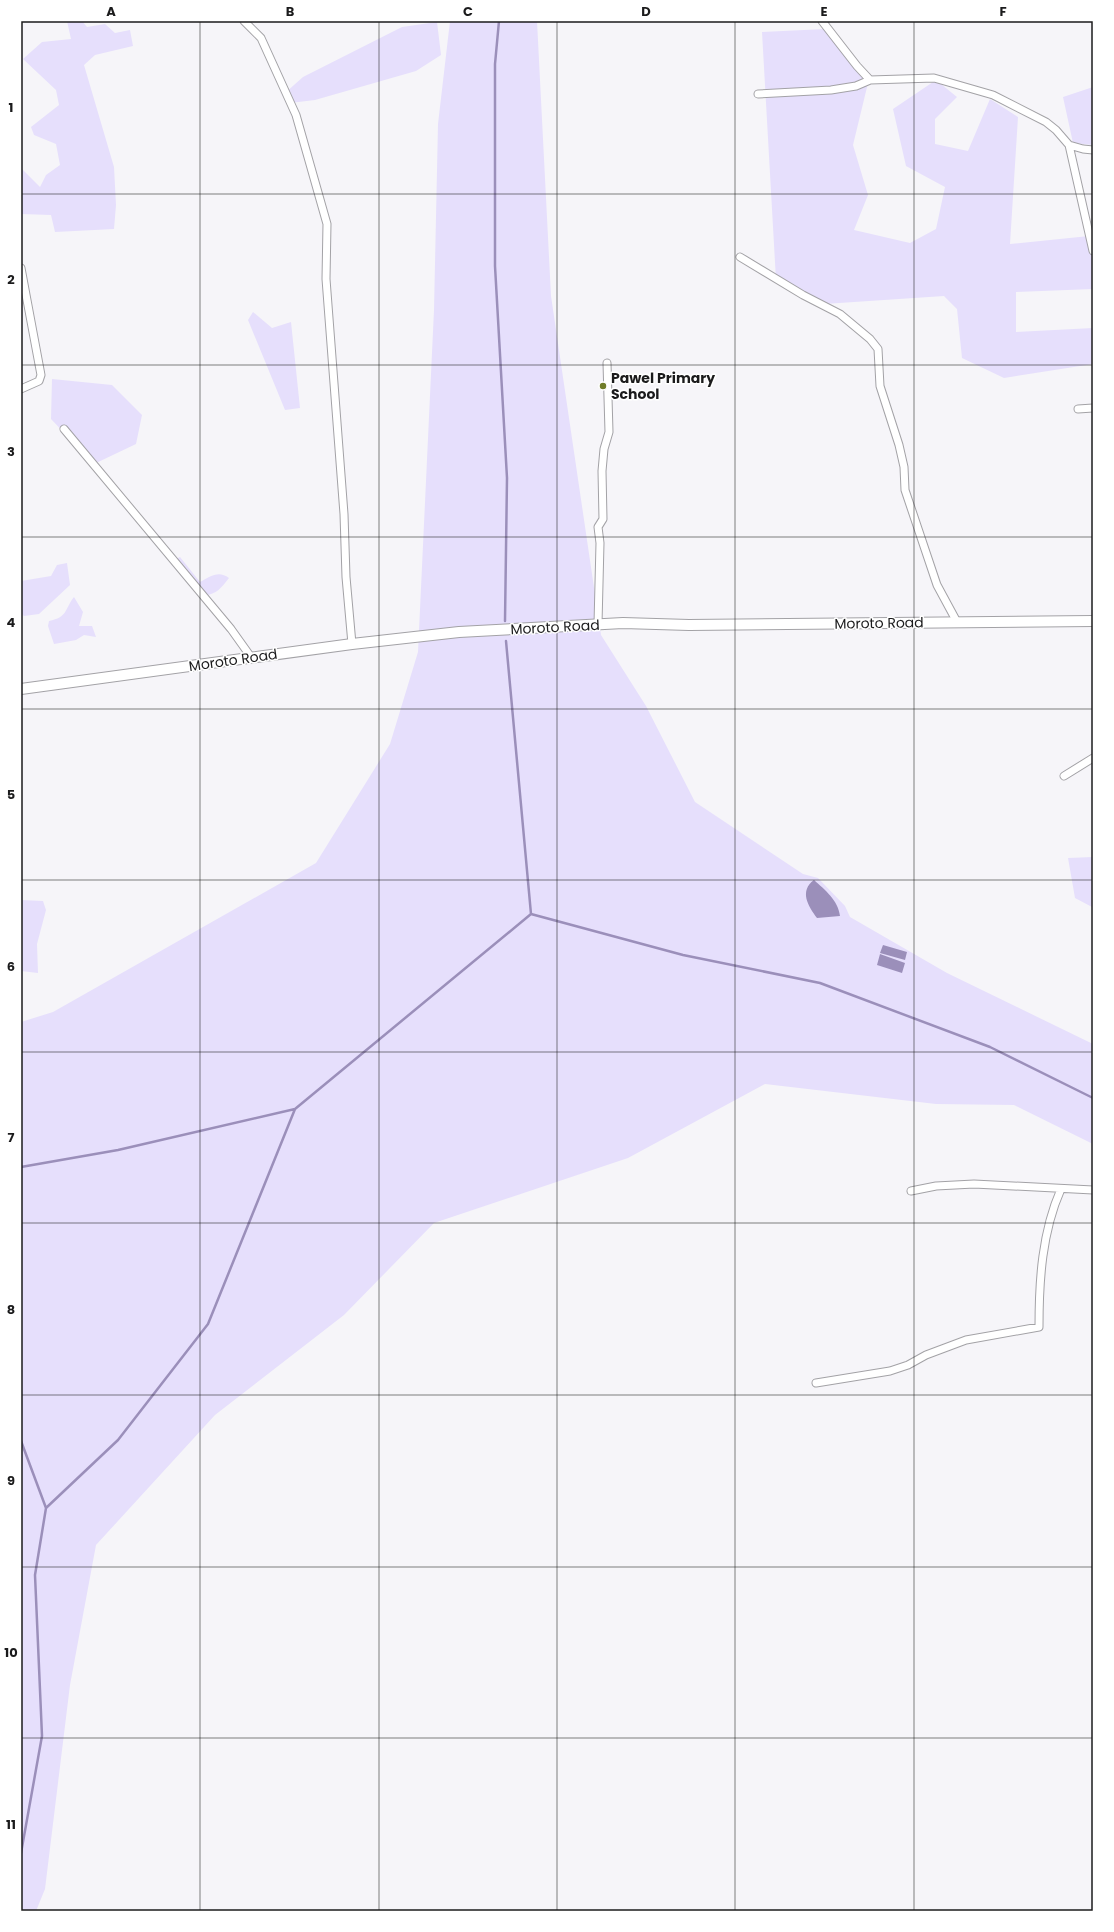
<svg xmlns="http://www.w3.org/2000/svg" width="1114" height="1932" font-family="Poppins,sans-serif">
<rect width="100%" height="100%" fill="#f6f5f9"/>
<path fill="#e6dffc" d="M67,21H82L87,27L105,24L115,33L130,30L133,46L95,55L84,65L114,167L116,205L114,229L55,232L51,215L21,214V168L40,187L46,175L60,165L56,144L34,135L31,127L59,105L56,90L23,59L42,42L71,39Z
M450,21H537L551,296L601,635L646,706L695,802L803,874L818,878L845,906L850,917L947,973L1093,1044V1144L1014,1105L936,1104L765,1084L628,1158L434,1223L344,1315L215,1415L96,1545L70,1685L45,1889L36,1911H21V1022L53,1012L316,863L390,744L418,652L434,310L438,124Z
M437,22L441,55L416,71L315,100L290,103L285,93L303,77L402,27Z
M825,29L868,83L853,145L868,195L854,230L910,243L936,229L945,187L906,166L893,109L936,80L957,97L935,119V144L968,151L990,99L1018,117L1010,244L1089,236L1093,267V289L1016,292V332L1093,328V364L1004,378L962,358L957,309L944,296L824,304L776,280L762,32Z
M1093,87V145L1073,143L1063,97Z
M253,312L272,328L291,322L300,408L285,410L248,320Z
M52,379L112,385L142,415L136,444L94,464L51,419Z
M180,557L200,582C210,576 219,570 229,578C222,587 216,595 205,595L174,560Z
M67,563L70,585L39,614L24,616L21,613V581L51,576L57,565Z
M74,597L83,612L79,626H92L96,637L84,635L76,640L54,644L48,626L49,621C68,617 64,610 74,597Z
M1093,857V926L1092,907L1075,898L1068,858Z
M21,900L43,901L46,910L37,944L38,973L21,971Z"/>
<path fill="#9b8fba" d="M814,880C825,890 838,900 840,916L817,918C808,906 799,891 814,880Z
M883,945L907,952L905,960L880,953Z
M880,954L905,963L902,973L877,965Z"/>
<g fill="none" stroke-linecap="round" stroke-linejoin="round">
<path stroke="#9b8fba" stroke-width="2.5" d="M499,21L495,64V266L507,478L505,621
M506,641L531,914
M531,914L683,955L820,983L990,1047L1093,1098
M21,1167L118,1150L295,1109L531,914
M21,1441L46,1508
M21,1853L42,1736L35,1575L46,1508L118,1440L208,1324L295,1109"/>
<defs>
<path id="minor" d="M244,21L261,38L296,115L327,224L326,279L344,514L346,577L352,644
M822,21L857,66L870,80
M758,94L831,90L856,86L870,80L934,78L993,95L1046,122L1056,130L1069,145L1083,149L1093,150
M1069,145L1093,251
M740,257L803,295L840,314L870,339L878,349L880,386L899,445L904,467L905,490L937,585L957,622
M21,268L41,375L39,381L21,389
M1078,409L1093,408
M64,429L231,629L251,657
M598,624L600,543L598,527L603,519L602,471L604,449L609,432L607,363
M1064,776L1093,758
M911,1191L936,1186L974,1184L1093,1190
M816,1383L890,1371L908,1365L926,1355L966,1340L1039,1327C1039,1280 1042,1232 1061,1189"/>
<path id="secondary" d="M21,689L352,644L459,632L623,623L689,625L1093,621"/>
</defs>
<use href="#minor" stroke="#a3a2a6" stroke-width="9"/>
<use href="#secondary" stroke="#a3a2a6" stroke-width="12"/>
<use href="#minor" stroke="#fff" stroke-width="7"/>
<use href="#secondary" stroke="#fff" stroke-width="10"/>
</g>
<path fill="none" stroke="#1b1b1c" stroke-width="1" stroke-opacity="0.55" d="M200,21V1911M379,21V1911M557,21V1911M735,21V1911M914,21V1911M21,194H1093M21,365H1093M21,537H1093M21,709H1093M21,880H1093M21,1052H1093M21,1223H1093M21,1395H1093M21,1567H1093M21,1738H1093"/>
<circle fill="#707d29" stroke="#fff" stroke-width="1.5" cx="603" cy="386" r="4"/>
<g text-anchor="middle" dominant-baseline="central" stroke-width="3" stroke-linejoin="round" paint-order="stroke">
<g font-size="14" font-weight="bold" fill="#1b1b1c" stroke="#fff" text-anchor="start">
<text x="611" y="378">Pawel Primary<tspan x="611" dy="16">School</tspan></text>
</g>
<g font-size="14" fill="#1b1b1c" stroke="#fff">
<text transform="translate(879 623) rotate(-1)">Moroto Road</text>
<text transform="translate(555 627) rotate(-3)">Moroto Road</text>
<text transform="translate(233 660) rotate(-8)">Moroto Road</text>
</g>
</g>
<rect width="1114" height="1932" fill="none" stroke="#ffffff" stroke-width="44"/>
<rect x="22" y="22" width="1070" height="1888" fill="none" stroke="#1b1b1c" stroke-width="1.5"/>
<g font-size="13" text-anchor="middle" font-weight="bold" fill="#1b1b1c">
<text x="111" y="16">A</text>
<text x="290" y="16">B</text>
<text x="468" y="16">C</text>
<text x="646" y="16">D</text>
<text x="824" y="16">E</text>
<text x="1003" y="16">F</text>
<text x="11" y="112">1</text>
<text x="11" y="284">2</text>
<text x="11" y="456">3</text>
<text x="11" y="627">4</text>
<text x="11" y="799">5</text>
<text x="11" y="971">6</text>
<text x="11" y="1142">7</text>
<text x="11" y="1314">8</text>
<text x="11" y="1485">9</text>
<text x="11" y="1657">10</text>
<text x="11" y="1829">11</text>
</g>
</svg>
